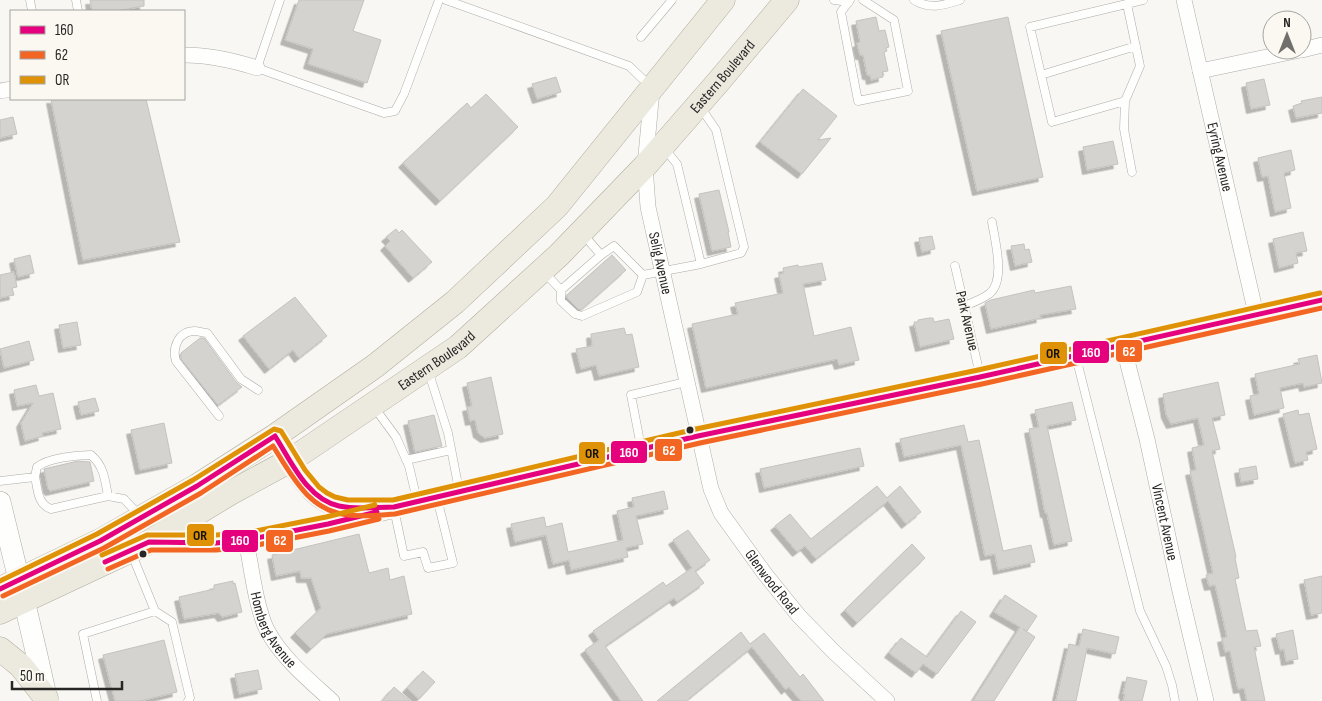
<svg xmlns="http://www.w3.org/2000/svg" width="1322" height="701" font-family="'Sofia Sans Condensed',sans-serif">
<defs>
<filter id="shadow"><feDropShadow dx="-4.5" dy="4.5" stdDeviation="0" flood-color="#0004"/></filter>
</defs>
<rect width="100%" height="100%" fill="#f8f7f3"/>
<path fill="#d4d3d0" stroke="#c4c3c0" filter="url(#shadow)" d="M90,0H144V6L116,11H92Z
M299,0H364L353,31L381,40L367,83L308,64L313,49L285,40Z
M876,17L879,31L885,30L889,47L886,48L887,51L884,52L888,71L882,72L883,77L871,80L870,75H867L863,55H860L857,43L860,42L856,21Z
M1008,17L1043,177L977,191L941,31Z
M556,77L561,92L537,99L532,84Z
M1264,79L1270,105L1251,109L1246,83Z
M803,89L837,116L818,140L831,138L802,174L760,142Z
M486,94L518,127L440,201L403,163L467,103L471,108Z
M1322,97V113L1296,118L1293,106L1302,103L1301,101Z
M51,99H146L180,242L83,260Z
M13,117L17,134L0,138V120Z
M1113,141L1118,164L1087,170L1083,147Z
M1291,150L1295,170L1284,173L1291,208L1275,212L1268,176L1262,177L1258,158Z
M719,190L729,232H728L731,247L712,251L699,194Z
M396,229L399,233L402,230L432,262L413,278L385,246L390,241L386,237Z
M1303,232L1307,251L1296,253L1298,263L1279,268L1273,239Z
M932,236L935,249L922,252L919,238Z
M1024,244L1025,250L1029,249L1032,262L1015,266L1011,246Z
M30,255L34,273L18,277L14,259Z
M612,255L626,270L581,310L578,309L567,298V295Z
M822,263L826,280L803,284L814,336L851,327L859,360L839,365L837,359L706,388L692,324L738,314L735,303L783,293L779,274L784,273L783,268L798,265L799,267Z
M14,272L17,287L12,288L14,295L0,298V275Z
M1071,286L1076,309L1040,315L1041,318L991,329L985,303L991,300L1034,290L1035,293Z
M295,297L327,336L299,358L293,350L269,369L243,336Z
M929,318H933L934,322L949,319L954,339L920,347L914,322H918V320Z
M77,322L81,345L63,348L59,325Z
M624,328L626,335L632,334L639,367L599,376L596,365L581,369L576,349L592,346L591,334Z
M200,338H204L236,382L242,387L218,405L181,359V353Z
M29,341L34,360L4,368L0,349Z
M1317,355L1322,383L1304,387L1303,383L1280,388L1284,408L1254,415L1250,396L1259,394L1255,374L1300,364L1298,359Z
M491,377L503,434L485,438L478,433L475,420L470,421L467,407L472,406L467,383Z
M1218,382L1225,415L1212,418L1220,449L1212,451L1236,557L1235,558L1239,578L1235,579L1246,631L1257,630L1261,646L1254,647L1265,701H1247L1244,688L1238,689L1230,651L1225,652L1222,638L1227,637L1218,597L1215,585L1209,586L1206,575L1213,573L1190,471L1196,470L1192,448L1204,445L1198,418L1171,424L1166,414L1163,394Z
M36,385L39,396L53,393L61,429L42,433L43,436L25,441L21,423L33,403L17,406L14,390Z
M95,398L99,411L81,415L78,402Z
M1072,402L1076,420L1047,426L1072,541L1054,545L1047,513H1045L1029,429L1039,427L1035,410Z
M1298,410L1299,415L1309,413L1317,449L1306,452L1308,460L1295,463L1283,414Z
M434,415L442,446L415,452L408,421Z
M164,423L172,463L140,470L131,430Z
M964,425L968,442L979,440L1003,551L1031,545L1035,562L998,570L995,554L985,556L961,445L904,457L900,439Z
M860,448L864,466L764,488L760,469Z
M78,461L90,462L94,481L50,491L48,489L44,469Z
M1256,466L1258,479L1241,482L1239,469Z
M877,486L887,498L900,486L921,512L906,524L888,501L816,559L805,546L797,552L775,526L790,514L811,539Z
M664,491L668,509L636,516L643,544L626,548L628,557L571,570L569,560L553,564L546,535L515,542L511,524L544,517L546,527L562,523L568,552L623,540L617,511L634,507L632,498Z
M688,530L710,560L695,571L704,583L677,602L674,598L605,646L643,701H621L585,650L599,640L593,631L663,582L666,586L692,568L673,540Z
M359,534L369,573L388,568L390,580L404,576L412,614L327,634L311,649L295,633L321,608L311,578H301L300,571L276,576L272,555Z
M912,544L925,558L857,623L845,610Z
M1322,576V613L1311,615L1304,580Z
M233,581V584L235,583L242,612L222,617L219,613L184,619L179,597L214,589V585Z
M1005,595L1037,616L1027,631L1023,629L1035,637L994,701H973L1020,627L994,612Z
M961,611L976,622L937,674L923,664L916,673L889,653L901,638L927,657Z
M1083,629L1119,637L1115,654L1087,648L1076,701H1056L1069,644L1079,646Z
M1293,630L1298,659L1286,661L1284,649L1280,650L1276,634Z
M741,632L750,644L764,633L800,677L803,674L824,701H801L789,687L786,690L752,647L686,701H657Z
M164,640L177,692L140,701H115L103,655Z
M258,670L262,689L239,694L235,674Z
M423,671L435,682L419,699L407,688Z
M1127,677L1147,681L1142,701H1123L1125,694H1123Z
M394,687L410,701H382Z"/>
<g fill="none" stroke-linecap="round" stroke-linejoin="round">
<defs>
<path id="lane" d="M30,0L32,11
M76,0L78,11
M280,0L257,68L384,113L395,111L404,94L439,0
M446,0L629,66L650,86
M834,0L849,2L848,0
M850,0L841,12L858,101L908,91L894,20L863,0
M914,0C930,10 944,5 960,0
M1127,4L1140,66L1125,101L1052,122L1030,27L1143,0
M641,37L672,0
M1041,75L1136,46
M1125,101L1124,129L1132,172
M664,148L677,164L701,264L741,253L744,247L716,130L701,108
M601,255L614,246L643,275L701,264
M955,266L980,375
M544,272L561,290L601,255L583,234
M561,290V301L575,314L582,316L637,292L643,275
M964,306C972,303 982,299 989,294C1006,281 995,241 992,222
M1076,357L1140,611L1166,666L1172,685L1175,701
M428,370L448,433L459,490
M374,407L396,437L409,466L417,500
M219,416L176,361C172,348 178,331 195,331C198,331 203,333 207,333L241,379L258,390
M641,447L631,395L686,382
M406,460L451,450
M35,477L37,467C48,458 76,455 91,455C104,466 105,480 108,496
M0,481L35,477C38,489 37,504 51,509L108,496L124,499L139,515
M394,509L404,556L423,552L428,568L453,563L437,498
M155,611L172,622L190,698L188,701
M97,701L83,634L155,611L131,552"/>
<g id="street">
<path id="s1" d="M1184,0L1256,314"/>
<path d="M1302,50L1322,45"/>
<path d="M184,55C210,55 232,60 257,68"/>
<path d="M1200,71L1300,50"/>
<path id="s2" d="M652,90L645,166L648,207L711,489L721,513L765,574L799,616L834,652L887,701"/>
<path d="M0,91L11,89"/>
<path id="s3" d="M1123,345L1147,439L1179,587L1206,701"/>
<path id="s4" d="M246,540C251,565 256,608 267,630C282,658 309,680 332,701"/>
</g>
<path id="secondary" d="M275,436C290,458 306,495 332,504C344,508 359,508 371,508
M0,502C16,568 33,634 47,701
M149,542L216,543L246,540L328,524L394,507L698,436L980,377L1322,300"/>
<g id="primary">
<path d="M0,589L100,541L197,486L275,436L375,366L455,302L557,206L723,0"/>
<path id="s5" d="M0,612L149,542L232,492L291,460L458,347L559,255L645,166L719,81L787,0"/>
<path d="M0,649L21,666L46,698"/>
</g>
</defs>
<use href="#lane" stroke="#adaca9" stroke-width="9"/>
<use href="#street" stroke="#adaca9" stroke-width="16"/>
<use href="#secondary" stroke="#adaca9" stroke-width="22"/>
<use href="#primary" stroke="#b2ad9c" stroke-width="25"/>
<use href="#lane" stroke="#fefefd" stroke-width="8"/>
<use href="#street" stroke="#fefefd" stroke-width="15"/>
<use href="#secondary" stroke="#fefefd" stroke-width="21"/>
<use href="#primary" stroke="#ece9df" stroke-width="24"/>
<defs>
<path id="bus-1" d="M105,562L149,542L216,543L246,540L328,524L377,512
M0,589L100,541L197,486L275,436C291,461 307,499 339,506C357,510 376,507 394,507L698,436L980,377L1322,300"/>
<path id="bus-2" d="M108,569L151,550H216L247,547L329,531L379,519
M3,596L104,548L201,493L273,446C292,476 309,511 348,515C363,517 379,515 395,514L700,443L982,384L1322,308"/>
<path id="bus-3" d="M102,555L147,535H216L245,533L326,517L375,505
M0,581L97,534L193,480L274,429L281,431L305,470L319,487L327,493L335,497L348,500H393L696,429L978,370L1320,293"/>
</defs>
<use href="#bus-1" stroke="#faf8f1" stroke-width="9"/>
<use href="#bus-2" stroke="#faf8f1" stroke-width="9"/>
<use href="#bus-3" stroke="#faf8f1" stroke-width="9"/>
<use href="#bus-1" stroke="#e5007d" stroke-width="5"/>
<use href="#bus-2" stroke="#f26522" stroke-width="5"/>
<use href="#bus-3" stroke="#df9205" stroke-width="5"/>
</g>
<g fill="#272624" stroke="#faf8f1" stroke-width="2">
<circle cx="690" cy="430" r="4.5"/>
<circle cx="143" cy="554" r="4.5"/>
</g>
<g text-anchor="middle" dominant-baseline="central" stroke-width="4" stroke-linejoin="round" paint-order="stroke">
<g font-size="15" fill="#272624" stroke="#faf8f1">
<text stroke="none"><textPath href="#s5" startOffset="909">Eastern Boulevard</textPath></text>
<text stroke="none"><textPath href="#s1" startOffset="161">Eyring Avenue</textPath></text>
<text stroke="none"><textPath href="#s2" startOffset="175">Selig Avenue</textPath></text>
<text transform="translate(967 321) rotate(77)">Park Avenue</text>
<text stroke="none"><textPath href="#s5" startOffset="505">Eastern Boulevard</textPath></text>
<text stroke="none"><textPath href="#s3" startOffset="182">Vincent Avenue</textPath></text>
<text stroke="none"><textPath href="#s2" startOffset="518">Glenwood Road</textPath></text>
<text stroke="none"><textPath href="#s4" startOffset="95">Homberg Avenue</textPath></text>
</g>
</g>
<g stroke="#faf8f1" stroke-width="2">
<rect x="1115" y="339" width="28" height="24" rx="5" fill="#f26522"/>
<rect x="1072" y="340" width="38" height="24" rx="5" fill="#e5007d"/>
<rect x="1039" y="341" width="29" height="24" rx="5" fill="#df9205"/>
<rect x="654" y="438" width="29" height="24" rx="5" fill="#f26522"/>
<rect x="610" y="440" width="38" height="24" rx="5" fill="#e5007d"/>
<rect x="578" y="441" width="28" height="24" rx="5" fill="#df9205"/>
<rect x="186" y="523" width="29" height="24" rx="5" fill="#df9205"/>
<rect x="221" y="529" width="38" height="24" rx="5" fill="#e5007d"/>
<rect x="265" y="529" width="29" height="24" rx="5" fill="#f26522"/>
</g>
<g font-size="14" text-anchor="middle" font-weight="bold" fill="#fff">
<text x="1129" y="356">62</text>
<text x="1091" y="357">160</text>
<text x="669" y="455">62</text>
<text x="629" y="457">160</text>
<text x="240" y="545">160</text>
<text x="280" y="545">62</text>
</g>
<g font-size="14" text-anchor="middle" font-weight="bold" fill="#111">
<text x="1053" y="358">OR</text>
<text x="592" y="458">OR</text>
<text x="200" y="540">OR</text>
</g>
<rect x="10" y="10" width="175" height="90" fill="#faf8f1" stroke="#a6a49f"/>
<rect x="20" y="26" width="25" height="8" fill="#e5007d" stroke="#a6a49f"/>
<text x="55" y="35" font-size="15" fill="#272624">160</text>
<rect x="20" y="51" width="25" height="8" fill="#f26522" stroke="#a6a49f"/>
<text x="55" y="60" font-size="15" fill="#272624">62</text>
<rect x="20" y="76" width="25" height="8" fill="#df9205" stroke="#a6a49f"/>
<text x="55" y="85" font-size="15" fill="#272624">OR</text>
<g transform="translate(1287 35)"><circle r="24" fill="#faf8f1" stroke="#a6a49f"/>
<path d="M0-4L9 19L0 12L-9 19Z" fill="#706f6c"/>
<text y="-8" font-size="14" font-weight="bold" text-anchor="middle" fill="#272624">N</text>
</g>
<path d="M12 681v8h110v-8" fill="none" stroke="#272624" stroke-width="2.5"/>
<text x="20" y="681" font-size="15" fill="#272624" stroke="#faf8f1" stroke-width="4" paint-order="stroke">50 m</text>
</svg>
